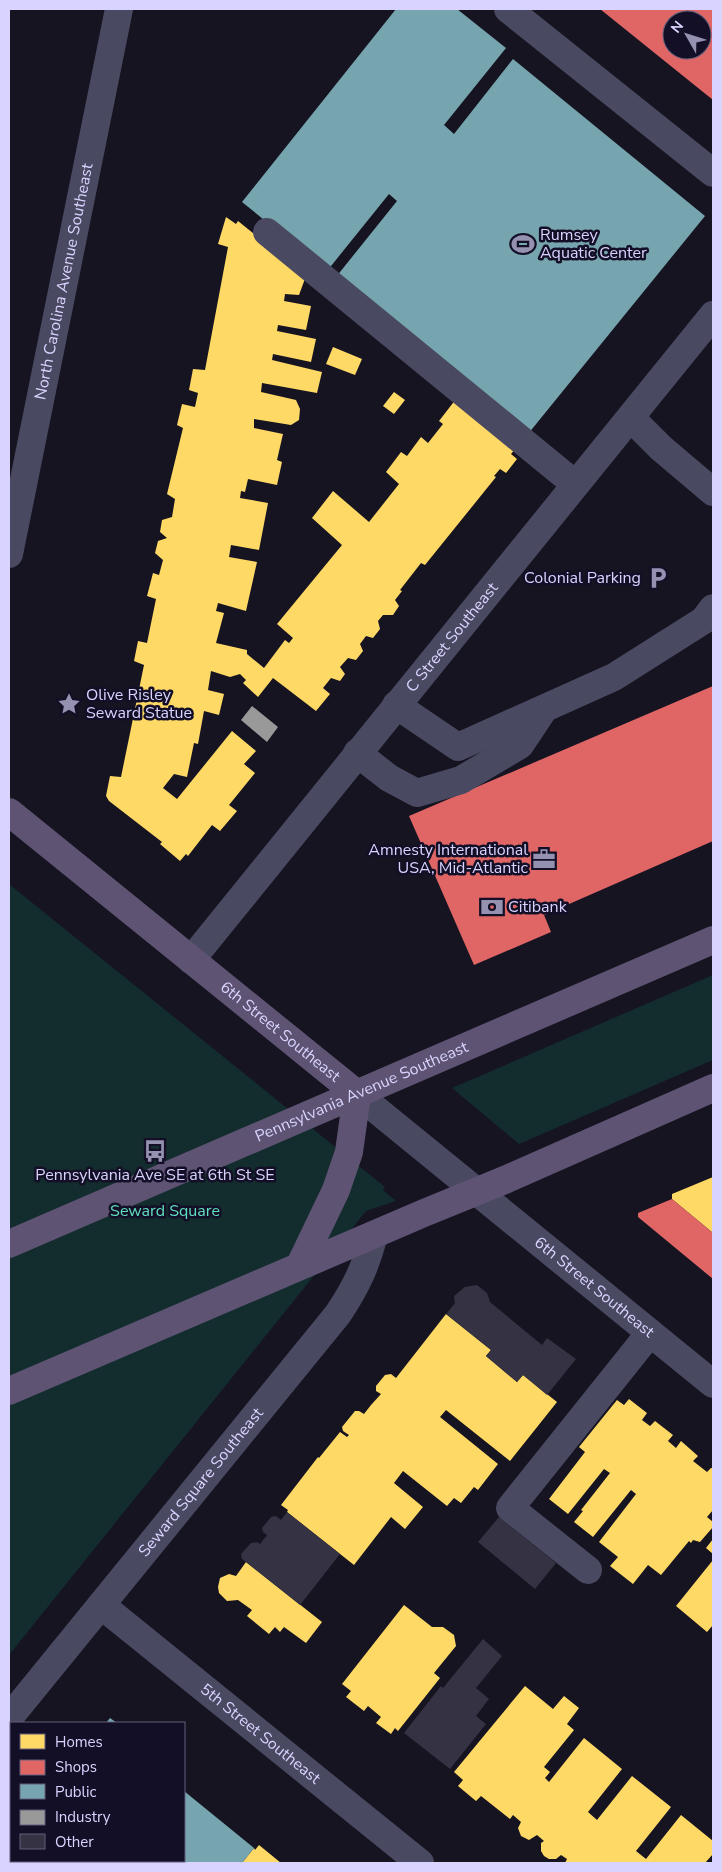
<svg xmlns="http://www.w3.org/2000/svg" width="722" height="1872" font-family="'Nunito Sans',sans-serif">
<rect width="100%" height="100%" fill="#161421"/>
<path fill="#132c2d" d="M9,884L385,1187L383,1190L396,1201L366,1211L9,1655Z
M713,975V1060L519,1144L452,1088Z"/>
<path fill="#ffd966" d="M226,217L236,224L238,221L306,276L299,295L285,294L284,301L311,306L306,330L278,325L277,331L316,339L311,362L273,354L272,360L322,372L317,393L262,383L261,392L296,400L300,409L299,420L291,425L254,419V428L283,434L277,460L282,462L277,485L248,479L245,492L241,491L240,498L268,503L259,550L231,545L229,557L257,562L246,611L218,603L216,611L224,613L216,643L247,650V654L264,668L285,640L289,643L293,638L277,624L342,545L312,518L333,491L369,522L399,484L386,472L401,452L407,456L421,437L428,443L443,424L439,421L456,399L516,448L511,454L517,459L506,473L500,469L494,476L496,477L425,565L421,563L400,590L402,591L395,600L399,606L393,615H383L378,621L380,629L373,638L366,636L360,644L363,651L356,660L348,658L340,667L345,674L340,681L331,678L323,688L330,694L316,711L273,678L258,697L243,683L246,680L240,674L230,677L211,671L208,690L224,694L219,715L204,711L198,744L194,743L187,777L174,774L163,788L177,799L232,731L256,751L244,764L255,773L229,805L237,811L220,831L212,825L188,856L186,854L180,861L160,844L162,842L109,801L106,796L110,776L121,777L144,665L134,661L138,641L147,643L156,599L147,596L153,573L159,575L163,560L155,553L158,541L167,538L160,532L162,520L172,517L175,499L167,494L183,428L177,425L182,404L195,407L198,393L189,390L193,369L205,370L228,247L218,244Z
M333,347L362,359L355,375L326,364Z
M394,392L405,400L394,414L383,406Z
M713,1177V1233L672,1199V1194Z
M446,1314L491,1350L486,1356L517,1382L523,1375L557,1402L510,1461L446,1410L440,1417L498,1464L478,1490L474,1487L461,1503L454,1498L447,1506L403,1471L394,1483L423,1507L405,1529L391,1517L354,1565L287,1512L288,1510L281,1505L318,1457L319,1458L340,1432L347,1437L349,1435L343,1431L342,1427L355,1411H359L364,1414L371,1405L381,1394L376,1391V1386L385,1375L391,1374L396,1378Z
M629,1399L647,1413L642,1420L650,1426L655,1421L673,1435L668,1441L676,1448L681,1441L698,1456L693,1461L707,1472L711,1468H713V1510L707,1517L713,1522V1527L700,1542L693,1540L691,1543L689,1541L661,1575L648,1565L633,1584L610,1566L618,1557L599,1542L636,1494L631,1490L593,1537L574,1522L583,1511L581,1510L610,1473L604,1469L568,1514L549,1499L585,1452L579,1447L617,1400L624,1405Z
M713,1539V1554L706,1548Z
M713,1560V1625L707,1632L676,1606Z
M246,1562L322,1622L306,1643L284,1627L280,1632L275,1627L269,1634L247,1616L252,1610L238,1600L227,1601L219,1593L218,1587L220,1578L229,1574L236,1576Z
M404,1605L432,1627H443L454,1635L456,1646L434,1673L440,1678L398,1731L395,1728L391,1734L376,1723L381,1717L368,1706L364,1711L346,1697L351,1691L342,1684Z
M525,1686L553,1709L564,1696L579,1708L567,1724L574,1730L544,1767L550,1772L545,1778L549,1782L584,1738L622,1769L588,1812L597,1820L632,1776L671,1807L636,1851L646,1859L681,1815L713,1841V1854L705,1863H565L567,1859L561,1855L556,1859H549L544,1856L541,1851V1843L544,1841L537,1835L529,1840L521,1836L518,1828L521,1822L513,1815L510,1819L481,1796L476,1801L458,1786L463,1780L454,1772Z
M259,1845L281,1863H242L254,1848L255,1850Z"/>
<path fill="#e06666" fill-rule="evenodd" d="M600,9H713V100ZM672,20H702V50H672Z
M713,686V841L544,915L551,932L474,965L409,816Z
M672,1199L713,1233V1279L638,1217V1213Z"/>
<path fill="#76a5af" d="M396,9H457L506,48L444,125L454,134L513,59L705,216L528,434L336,277L397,201L389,194L327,271L242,202Z
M110,1718L117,1723H106Z
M184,1791L254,1848L242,1863H9V1856L11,1853V1861H184Z"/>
<path fill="#999" d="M252,706L278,727L267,742L241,720Z"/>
<path fill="#343243" d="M477,1285L487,1293L490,1302L542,1345L547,1338L576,1359L547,1395L523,1375L517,1382L486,1356L491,1350L446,1314L455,1303L454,1296L465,1287Z
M287,1512L340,1554L300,1605L242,1559L241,1554L251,1543L257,1542L260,1544L267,1535L263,1532L262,1528L271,1517L276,1516L281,1520Z
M499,1517L556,1563L535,1589L478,1542Z
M483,1639L502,1656L476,1688L489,1699L476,1716L486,1724L450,1769L404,1733L441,1686L443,1688Z"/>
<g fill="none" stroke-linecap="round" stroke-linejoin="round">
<g stroke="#4a4962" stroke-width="28">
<path d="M508,9L713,173"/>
<path d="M267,232L575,484"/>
<path d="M631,418L661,448L713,492"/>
<path id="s1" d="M9,554L119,9"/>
<path d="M396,705L458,747L614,677L704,620L713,608"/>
<path d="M357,753L389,778L417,793L461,780L520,745L544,709"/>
<path id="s2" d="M191,960L713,315"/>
<path id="s3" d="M357,1094L713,1384"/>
<path d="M588,1570L510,1508L650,1333"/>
<path id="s4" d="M101,1605L420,1863"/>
<path id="s5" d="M9,1718L338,1314C356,1287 366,1266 374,1235"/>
</g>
<g stroke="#5e5373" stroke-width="28">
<path id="s6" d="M9,812L357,1094"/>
<path id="s7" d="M9,1244L713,940"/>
<path d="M300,1265L336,1190L349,1152L357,1094"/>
<path d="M9,1391L424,1213L507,1179L713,1088"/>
</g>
</g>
<defs>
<symbol id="stadium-bare" viewBox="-9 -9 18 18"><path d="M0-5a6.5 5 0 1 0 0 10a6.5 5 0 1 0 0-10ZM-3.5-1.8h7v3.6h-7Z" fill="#9591b1" stroke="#130f26" stroke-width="2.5" paint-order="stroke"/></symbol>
<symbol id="parking-bare" viewBox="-9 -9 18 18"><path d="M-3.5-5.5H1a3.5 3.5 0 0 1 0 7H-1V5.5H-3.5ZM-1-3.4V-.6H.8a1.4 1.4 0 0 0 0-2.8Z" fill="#9591b1" stroke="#130f26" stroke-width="2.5" paint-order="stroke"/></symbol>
<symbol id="sight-bare" viewBox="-9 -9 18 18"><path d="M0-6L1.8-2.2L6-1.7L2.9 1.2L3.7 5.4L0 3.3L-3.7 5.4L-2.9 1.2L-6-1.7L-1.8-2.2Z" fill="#9591b1" stroke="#130f26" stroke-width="2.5" paint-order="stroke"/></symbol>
<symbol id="office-bare" viewBox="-9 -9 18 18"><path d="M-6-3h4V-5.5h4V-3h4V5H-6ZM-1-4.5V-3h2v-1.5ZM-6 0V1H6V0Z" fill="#9591b1" stroke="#130f26" stroke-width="2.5" paint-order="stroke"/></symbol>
<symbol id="bank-bare" viewBox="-9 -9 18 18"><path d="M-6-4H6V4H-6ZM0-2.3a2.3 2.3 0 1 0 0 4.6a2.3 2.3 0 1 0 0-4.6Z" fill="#9591b1" stroke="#130f26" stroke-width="2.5" paint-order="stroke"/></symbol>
<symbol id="bus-bare" viewBox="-9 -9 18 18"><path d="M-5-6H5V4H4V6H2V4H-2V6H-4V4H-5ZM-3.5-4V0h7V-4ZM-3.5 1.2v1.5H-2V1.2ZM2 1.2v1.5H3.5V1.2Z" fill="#9591b1" stroke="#130f26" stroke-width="2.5" paint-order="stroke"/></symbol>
</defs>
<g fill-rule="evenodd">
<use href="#stadium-bare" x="507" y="228" width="32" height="32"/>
<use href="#parking-bare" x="642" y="562" width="32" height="32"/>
<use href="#sight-bare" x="53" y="688" width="32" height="32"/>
<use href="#office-bare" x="528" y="843" width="32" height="32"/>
<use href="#bank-bare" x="476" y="891" width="32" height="32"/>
<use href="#bus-bare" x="139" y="1135" width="32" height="32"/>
</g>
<g text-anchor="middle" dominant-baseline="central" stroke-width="5" stroke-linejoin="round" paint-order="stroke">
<g font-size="16" fill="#d9d4ff" stroke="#130f26" text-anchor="start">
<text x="540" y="235">Rumsey<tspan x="540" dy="18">Aquatic Center</tspan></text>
<text x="641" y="578" text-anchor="end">Colonial Parking</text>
<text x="86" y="695">Olive Risley<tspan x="86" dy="18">Seward Statue</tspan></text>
<text x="528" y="850" text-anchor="end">Amnesty International<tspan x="528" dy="18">USA, Mid-Atlantic</tspan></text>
<text x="508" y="907">Citibank</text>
<text x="155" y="1175" text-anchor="middle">Pennsylvania Ave SE at 6th St SE</text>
</g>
<g font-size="16" fill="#d9d4ff" stroke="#130f26">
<text stroke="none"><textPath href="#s1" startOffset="278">North Carolina Avenue Southeast</textPath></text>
<text stroke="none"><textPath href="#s2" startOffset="415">C Street Southeast</textPath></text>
<text stroke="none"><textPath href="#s6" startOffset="349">6th Street Southeast</textPath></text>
<text stroke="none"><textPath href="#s7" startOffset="384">Pennsylvania Avenue Southeast</textPath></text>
<text stroke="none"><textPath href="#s3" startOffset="306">6th Street Southeast</textPath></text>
<text stroke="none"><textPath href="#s5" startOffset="304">Seward Square Southeast</textPath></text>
<text stroke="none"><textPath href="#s4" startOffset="205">5th Street Southeast</textPath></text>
</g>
<g font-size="16" fill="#5fe0c0" stroke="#130f26">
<text x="165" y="1211">Seward Square</text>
</g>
</g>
<rect width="722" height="1872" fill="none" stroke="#d9d4ff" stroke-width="20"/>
<rect x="10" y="1722" width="175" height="140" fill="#130f26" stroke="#625e7d"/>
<rect x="20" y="1734" width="25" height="15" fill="#ffd966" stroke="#625e7d"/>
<text x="55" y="1747" font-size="15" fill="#d9d4ff">Homes</text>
<rect x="20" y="1760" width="25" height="15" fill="#e06666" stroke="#625e7d"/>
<text x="55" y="1772" font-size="15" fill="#d9d4ff">Shops</text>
<rect x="20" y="1784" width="25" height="15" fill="#76a5af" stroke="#625e7d"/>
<text x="55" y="1797" font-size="15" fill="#d9d4ff">Public</text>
<rect x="20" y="1810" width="25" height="15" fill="#999999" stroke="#625e7d"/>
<text x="55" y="1822" font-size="15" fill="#d9d4ff">Industry</text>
<rect x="20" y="1834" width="25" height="15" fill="#343243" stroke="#625e7d"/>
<text x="55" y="1847" font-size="15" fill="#d9d4ff">Other</text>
<g transform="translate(687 35) rotate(309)"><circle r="24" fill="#130f26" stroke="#625e7d"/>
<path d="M0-4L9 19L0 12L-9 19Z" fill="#9591b1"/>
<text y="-8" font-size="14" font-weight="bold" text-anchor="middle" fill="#d9d4ff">N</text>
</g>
</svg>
